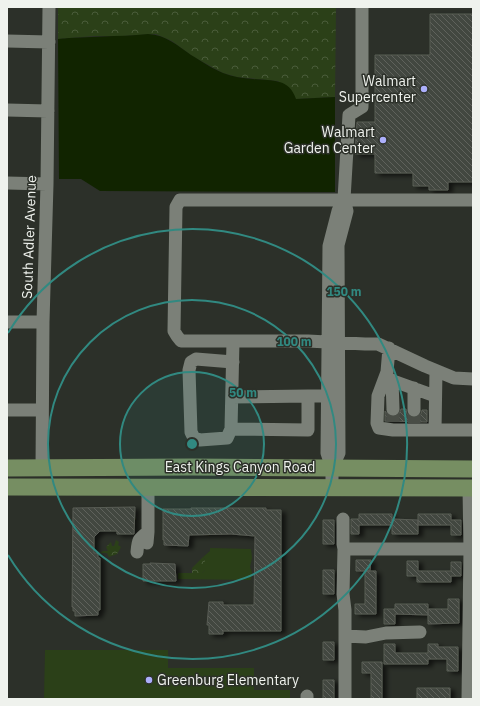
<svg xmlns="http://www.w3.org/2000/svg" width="480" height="706" font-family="'IBM Plex Sans',sans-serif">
<defs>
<pattern id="park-crowns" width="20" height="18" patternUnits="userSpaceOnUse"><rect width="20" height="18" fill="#2b4018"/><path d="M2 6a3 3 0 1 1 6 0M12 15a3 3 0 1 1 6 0" fill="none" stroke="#4a5c3a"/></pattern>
<pattern id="building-back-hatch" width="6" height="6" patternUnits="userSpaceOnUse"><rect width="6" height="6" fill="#434740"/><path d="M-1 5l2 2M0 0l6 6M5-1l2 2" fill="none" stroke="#5e625c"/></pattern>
<filter id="shadow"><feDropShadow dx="4.5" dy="2.5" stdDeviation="2" flood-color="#0009"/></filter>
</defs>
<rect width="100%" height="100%" fill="#2c3029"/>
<path fill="#2b4018" d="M210,548L251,549L252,558L250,567L252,572L251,580L178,579V573H202L205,570V560L203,557L210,551Z
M45,650H168V668H254V690H290V699H44Z"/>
<path fill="url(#park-crowns)" d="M58,7H336L335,97L296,99L278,81L237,77L223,73L192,56L172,41L156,34L122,36H94L58,39Z
M116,540L119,542L118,545L121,547L117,554L109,557L107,553H100L103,551H108L106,547L111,542L112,546H114Z
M203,557L205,560V570L202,573H192V568Z"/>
<path fill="#112400" d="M148,34C166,35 177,45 191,55C201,61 213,69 223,73C233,77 243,78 253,79C272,81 289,78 296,99L335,97V192L100,191L81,179H59L58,39C88,36 118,37 148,34Z"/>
<path fill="url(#building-back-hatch)" stroke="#585c54" filter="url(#shadow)" d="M430,14H473V182H448V190H429V186H413V173H375V154H355L357,122H375V55H430Z
M401,409H406L407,414L414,418L418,417L421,414L422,410H427V422L385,421V411L389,416L394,417L398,416Z
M135,507L134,534H117V531H100L94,537V553H98V558H100V610H98V615L75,616V611H73V607H72L73,508Z
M191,508H266V510H281V631H223V634H209V625H207L209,602H223V605H254L255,536L231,534L189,535L188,546L164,545V540H163V509H191Z
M359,514H392V525H359V534H351V519H359Z
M418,514H451V520H461V535H451V525H418Z
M392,519L418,520V534H392Z
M323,520H334V544H323Z
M356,560H371L370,571H356Z
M407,561H418V571H451V562H461V576H451V582H417V576H407Z
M150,563L175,564L176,581H143V564H150Z
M323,570H334V594H323Z
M365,571H376V614H355V604H365Z
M448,599H459V623L428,624V609H448Z
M395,604H428V615L395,614V624H384V609H395Z
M323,642H334V660H323Z
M384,644H395V653H428V644H438V647H458V671H447V659H428V664H384Z
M362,662H382V699H371V673H362Z
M323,680H334V699H323Z
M417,688H450V699H417Z"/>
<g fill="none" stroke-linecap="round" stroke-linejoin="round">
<path stroke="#494d46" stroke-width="13" stroke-dasharray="13 6" stroke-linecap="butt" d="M393,409V425
M414,410V426"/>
<path stroke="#7b8078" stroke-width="13" d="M7,41L49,42
M7,110L48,111
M7,183L47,184
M473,200H180L176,207L174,331L177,336L181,341H308L365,344H378L425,366L454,378L473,379
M7,322H43
M233,341L231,429L308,430V396H328
M389,348L387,372L378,396L377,423L379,428L393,430H473
M385,378L435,396
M392,380L393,409
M232,397L308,396
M7,410H42
M414,410V388
M231,429L227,438L200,440L194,438L191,432L189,370L191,362L196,359L233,362
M435,430L436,371
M332,468L339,453L338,245L347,211L344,199L349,115L362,107V7
M42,469L43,322L47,184L49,7
M332,488V468L327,453L329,246L338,211L343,201
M343,519V544L344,549
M147,543L148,532V488
M137,552C138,540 138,539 148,532
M345,636L366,637L386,633L420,632
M307,699V696
M345,699V610L343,594L344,549H470
M468,699L470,549L469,488"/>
<path stroke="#768e62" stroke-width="17" d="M7,468L192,467L473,469
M7,487L473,488"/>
</g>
<circle cx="192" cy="444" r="72" fill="#318981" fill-opacity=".12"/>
<g fill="none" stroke="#318981" stroke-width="2">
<circle cx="192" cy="444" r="72"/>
<circle cx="192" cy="444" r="144"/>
<path d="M8 333A215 215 0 1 1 8 555"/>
</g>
<g fill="#acaffb" stroke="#2c3029" stroke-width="1.5">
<circle cx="424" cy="89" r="4"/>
<circle cx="383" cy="140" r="4"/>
<circle cx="149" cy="680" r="4"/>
</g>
<g text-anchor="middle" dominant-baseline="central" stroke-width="3" stroke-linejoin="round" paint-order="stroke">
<g font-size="14" fill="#eff2ed" stroke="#2c3029" text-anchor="end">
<text x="416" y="81">Walmart<tspan x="416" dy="16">Supercenter</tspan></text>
<text x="375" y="132">Walmart<tspan x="375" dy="16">Garden Center</tspan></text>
<text x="157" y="680" text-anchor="start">Greenburg Elementary</text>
</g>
<g font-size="14" fill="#eff2ed" stroke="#2c3029">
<text transform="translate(29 237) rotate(-88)">South Adler Avenue</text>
<text x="240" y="467">East Kings Canyon Road</text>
</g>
</g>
<circle cx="192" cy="444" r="6" fill="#318981" stroke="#2c3029" stroke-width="2"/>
<g font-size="12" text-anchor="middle" font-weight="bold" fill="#318981" stroke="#2c3029" stroke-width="3" stroke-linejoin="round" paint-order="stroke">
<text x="344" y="296">150 m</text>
<text x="294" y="346">100 m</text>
<text x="243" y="397">50 m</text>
</g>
<rect width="480" height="706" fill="none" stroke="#eff2ed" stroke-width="16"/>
</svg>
